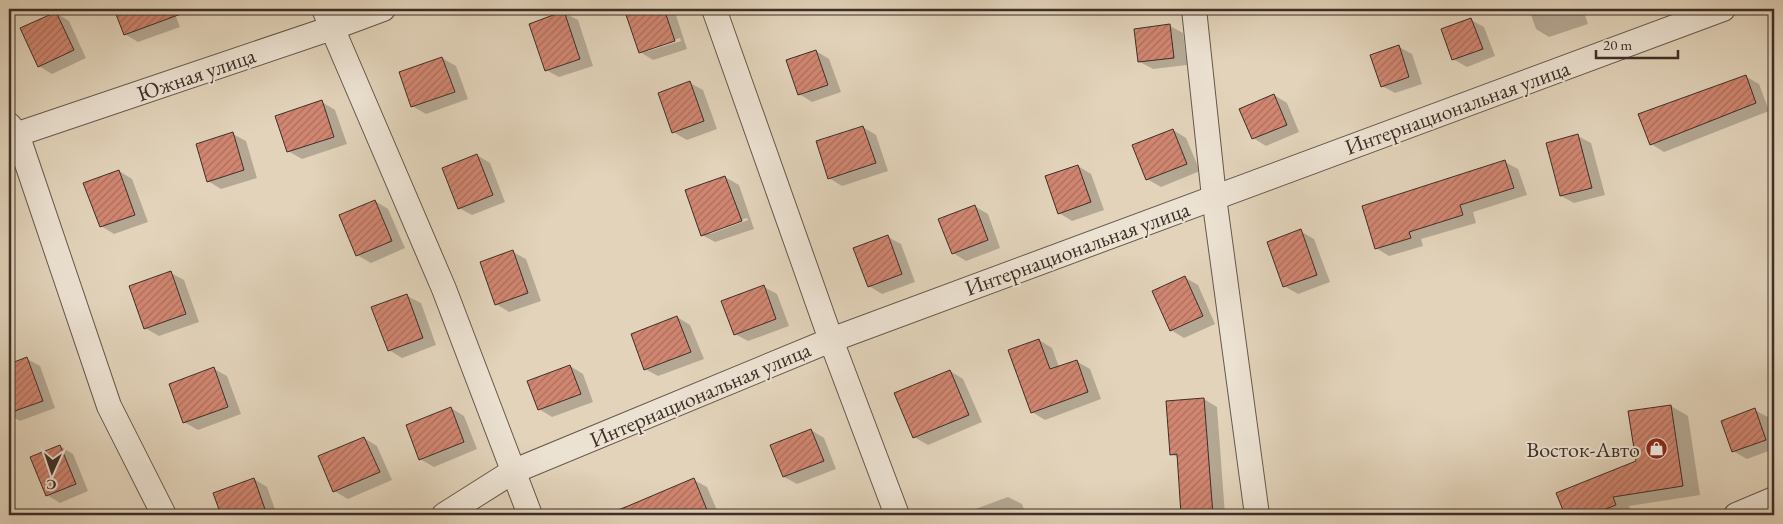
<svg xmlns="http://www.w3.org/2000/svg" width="1783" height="524" font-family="'EB Garamond',serif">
<defs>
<pattern id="building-hatch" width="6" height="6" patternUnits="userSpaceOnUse" patternTransform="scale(1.25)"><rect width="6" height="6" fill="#d18671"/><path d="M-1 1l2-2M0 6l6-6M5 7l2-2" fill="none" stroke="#ab6e5d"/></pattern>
</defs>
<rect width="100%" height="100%" fill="#e2d3ba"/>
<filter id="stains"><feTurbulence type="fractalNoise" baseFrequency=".004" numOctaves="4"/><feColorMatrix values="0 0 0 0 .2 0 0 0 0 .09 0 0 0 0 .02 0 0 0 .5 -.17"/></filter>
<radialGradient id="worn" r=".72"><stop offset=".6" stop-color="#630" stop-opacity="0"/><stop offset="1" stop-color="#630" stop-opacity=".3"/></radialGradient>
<g fill="#0003" fill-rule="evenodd">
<polygon points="115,9 173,9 180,27 138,42 125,34"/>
<path d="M 625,9 L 674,9 L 687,49 L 653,60 L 640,52 ZM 680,38 L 681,41 L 648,51 L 648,49 Z"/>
<polygon points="1529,9 1586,9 1583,10 1588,24 1549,37 1536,29"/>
<polygon points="56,13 69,21 86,58 52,74 39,66"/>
<polygon points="564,13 578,20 593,66 559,77 546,70"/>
<polygon points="1471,20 1484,27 1495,56 1467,67 1453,59"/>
<polygon points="1170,26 1183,33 1187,65 1153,69 1140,62"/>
<polygon points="1399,47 1412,54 1422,84 1395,93 1382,86"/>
<polygon points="816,51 829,59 841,92 812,102 799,94"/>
<polygon points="442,58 456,66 468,99 426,114 412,106 401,72"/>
<polygon points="1745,76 1759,84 1769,111 1664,152 1651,144"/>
<polygon points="690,83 703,90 717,129 687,140 673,132"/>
<polygon points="1274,95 1287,103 1299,132 1266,146 1253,138"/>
<polygon points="322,102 335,110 347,144 302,159 288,151"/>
<polygon points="863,127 876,135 888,171 842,186 829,178"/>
<polygon points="1173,130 1186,138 1200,171 1161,187 1147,179"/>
<polygon points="233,134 246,141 257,178 221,189 208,181"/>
<polygon points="1578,136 1591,143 1605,195 1574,203 1561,196"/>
<polygon points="477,155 490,163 505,202 472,215 459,208"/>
<polygon points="1505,162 1518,169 1527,195 1473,212 1476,223 1421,239 1423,246 1389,256 1376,248"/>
<polygon points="1078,166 1091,174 1104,210 1072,221 1059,213"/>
<polygon points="119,171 132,179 148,222 114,234 101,226"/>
<path d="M 725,177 L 739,185 L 754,229 L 715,242 L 702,235 ZM 747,218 L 748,220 L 710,234 L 710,231 Z"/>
<polygon points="375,201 388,209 405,248 371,263 357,255"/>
<polygon points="974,206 988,214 1000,248 966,261 953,253"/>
<polygon points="1300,231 1314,239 1330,282 1298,294 1284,286"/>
<polygon points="888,237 901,244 915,282 882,294 869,286"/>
<polygon points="513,252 526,259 541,301 509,312 496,304"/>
<polygon points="171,273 184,280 199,322 159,336 145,328"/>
<polygon points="1184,277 1198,285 1215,324 1184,338 1171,330"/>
<polygon points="764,287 777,294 789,326 748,341 735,334"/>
<polygon points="407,296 421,303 436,345 402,358 389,350"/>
<polygon points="677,317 690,325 704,359 658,376 645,369"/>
<polygon points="1039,340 1052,348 1059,367 1076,361 1090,369 1101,399 1045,420 1032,412"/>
<polygon points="27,359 40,366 55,408 20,421 9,415 9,365"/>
<polygon points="570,366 583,374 593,402 552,417 539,409"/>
<polygon points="214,369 227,376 241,414 198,430 184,422"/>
<polygon points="950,371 963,379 982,422 928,445 914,437"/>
<polygon points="1204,399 1217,407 1225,515 1183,515 1179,458 1171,454"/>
<polygon points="1671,406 1688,416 1700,495 1629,506 1632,515 1566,515 1558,494 1637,462"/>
<polygon points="451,408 464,416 477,449 434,467 420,459"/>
<polygon points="1754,410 1768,417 1774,435 1774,449 1747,459 1733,451"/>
<polygon points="811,430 824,438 836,469 797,484 784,477"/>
<polygon points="364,438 377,446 392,480 348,499 334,491"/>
<polygon points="60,446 73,454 88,491 60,503 47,495"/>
<polygon points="254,479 267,487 277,515 222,515 214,494"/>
<polygon points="694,480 707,487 719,515 602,515 626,506 628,507"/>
<polygon points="1008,497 1022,504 1026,515 959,515"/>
</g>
<g fill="url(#building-hatch)" stroke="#3d2f27">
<polygon points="114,9 188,9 189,11 124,35"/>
<polygon points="624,9 664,9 675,41 639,53"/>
<polygon points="564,11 580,59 545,71 529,24"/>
<polygon points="56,12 74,50 38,67 20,28"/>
<polygon points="1471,18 1483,49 1452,60 1441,29"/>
<polygon points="1170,24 1174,58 1138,62 1134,29"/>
<polygon points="1399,45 1409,77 1381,87 1370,55"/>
<polygon points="816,50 828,85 798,95 786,60"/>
<polygon points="442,57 455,92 411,107 399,72"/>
<polygon points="1746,75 1756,103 1650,145 1638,114"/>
<polygon points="690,81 704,121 672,133 658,93"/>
<polygon points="1274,94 1287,125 1252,139 1239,109"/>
<polygon points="322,100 334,137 287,152 275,116"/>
<polygon points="863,126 876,163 828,179 816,141"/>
<polygon points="1173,129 1187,164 1146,180 1132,145"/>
<polygon points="233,132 244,170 207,182 196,144"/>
<polygon points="1578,134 1592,188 1560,196 1546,143"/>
<polygon points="477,154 493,195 458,209 442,168"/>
<polygon points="1505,160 1514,188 1460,205 1463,215 1409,232 1411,238 1375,249 1362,206"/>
<polygon points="1078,165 1091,202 1058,214 1045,176"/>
<polygon points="119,170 135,215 100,227 83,183"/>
<polygon points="725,176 742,221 701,236 685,190"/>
<polygon points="375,200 392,241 356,256 339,215"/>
<polygon points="975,205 988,240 952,254 938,219"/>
<polygon points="1301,229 1317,275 1283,287 1267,242"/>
<polygon points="888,235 902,274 868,287 853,248"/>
<polygon points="513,250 528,293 495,305 480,262"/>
<polygon points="171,271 186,314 144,329 129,286"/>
<polygon points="1185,276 1203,316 1170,331 1152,291"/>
<polygon points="764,285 776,319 734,335 721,301"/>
<polygon points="407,294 423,338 388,351 371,307"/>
<polygon points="677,316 691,352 644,370 631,334"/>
<polygon points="1039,339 1050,369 1077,360 1088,392 1031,413 1008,350"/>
<polygon points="27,357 43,401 9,413 9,364"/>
<polygon points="570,365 581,394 538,410 527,381"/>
<polygon points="214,367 228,407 183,423 169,384"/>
<polygon points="950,370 969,415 913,438 894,393"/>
<polygon points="1204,398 1213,515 1181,515 1177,454 1170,455 1166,401"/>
<polygon points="1671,405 1683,486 1613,497 1616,505 1591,515 1565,515 1556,493 1636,461 1628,411"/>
<polygon points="451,407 464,442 419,460 406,425"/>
<polygon points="1755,408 1766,440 1732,452 1721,421"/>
<polygon points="811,429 824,461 783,477 770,445"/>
<polygon points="364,437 380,472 333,492 318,456"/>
<polygon points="60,445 76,484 46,496 30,457"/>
<polygon points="254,478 267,515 221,515 213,493"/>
<polygon points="694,478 707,510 694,515 607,515"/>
</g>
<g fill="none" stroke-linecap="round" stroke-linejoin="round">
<defs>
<g id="minor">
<polyline points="324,9 444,289 530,515"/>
<polyline points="714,9 831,340 897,515"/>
<polyline points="1194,9 1214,197 1257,515"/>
<polyline points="9,125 17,134 109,406 164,515"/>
<polyline points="9,137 332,28 383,9"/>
<polyline points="444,515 512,472 831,340 1723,9"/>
<polyline points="1736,515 1774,499"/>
</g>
</defs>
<use href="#minor" stroke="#66584c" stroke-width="26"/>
<use href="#minor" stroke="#ece2d2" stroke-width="24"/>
</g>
<defs>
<symbol id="shop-disc" viewBox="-11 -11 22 22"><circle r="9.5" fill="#8f2418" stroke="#ece2d2"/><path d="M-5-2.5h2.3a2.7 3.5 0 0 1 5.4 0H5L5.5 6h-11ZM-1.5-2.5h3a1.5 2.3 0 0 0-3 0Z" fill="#fff"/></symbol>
</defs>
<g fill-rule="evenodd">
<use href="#shop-disc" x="1644" y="436" width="25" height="25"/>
</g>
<g text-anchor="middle" stroke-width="4" stroke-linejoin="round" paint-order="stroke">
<g font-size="22" fill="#3d2f27" stroke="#ece2d2">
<text transform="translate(196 74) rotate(-19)" y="8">Южная улица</text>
<text transform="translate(1457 107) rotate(-20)" y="8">Интернациональная улица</text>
<text transform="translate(1077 248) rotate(-20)" y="8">Интернациональная улица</text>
<text transform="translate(700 394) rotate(-23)" y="8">Интернациональная улица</text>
</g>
<g font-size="22" fill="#3d2f27" stroke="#ece2d2" text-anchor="end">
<text x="1640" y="457">Восток-Авто</text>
</g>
</g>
<rect width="1783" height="524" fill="none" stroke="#e2d3ba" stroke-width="30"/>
<rect x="10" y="10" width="1763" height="504" fill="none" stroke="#3d2f27" stroke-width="2.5"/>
<rect x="15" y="15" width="1753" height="494" fill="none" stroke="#3d2f27"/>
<g transform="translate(52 472) rotate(183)" stroke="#ece2d2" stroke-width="4" paint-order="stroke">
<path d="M0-4L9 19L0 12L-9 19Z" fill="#3d2f27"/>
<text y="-8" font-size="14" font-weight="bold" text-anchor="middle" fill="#3d2f27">С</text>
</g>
<path d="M1596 50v8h82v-8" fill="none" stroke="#3d2f27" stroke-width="2.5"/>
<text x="1603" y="50" font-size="15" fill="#3d2f27" stroke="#ece2d2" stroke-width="4" paint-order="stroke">20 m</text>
<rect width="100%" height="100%" filter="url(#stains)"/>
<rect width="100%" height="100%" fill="url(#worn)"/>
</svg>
